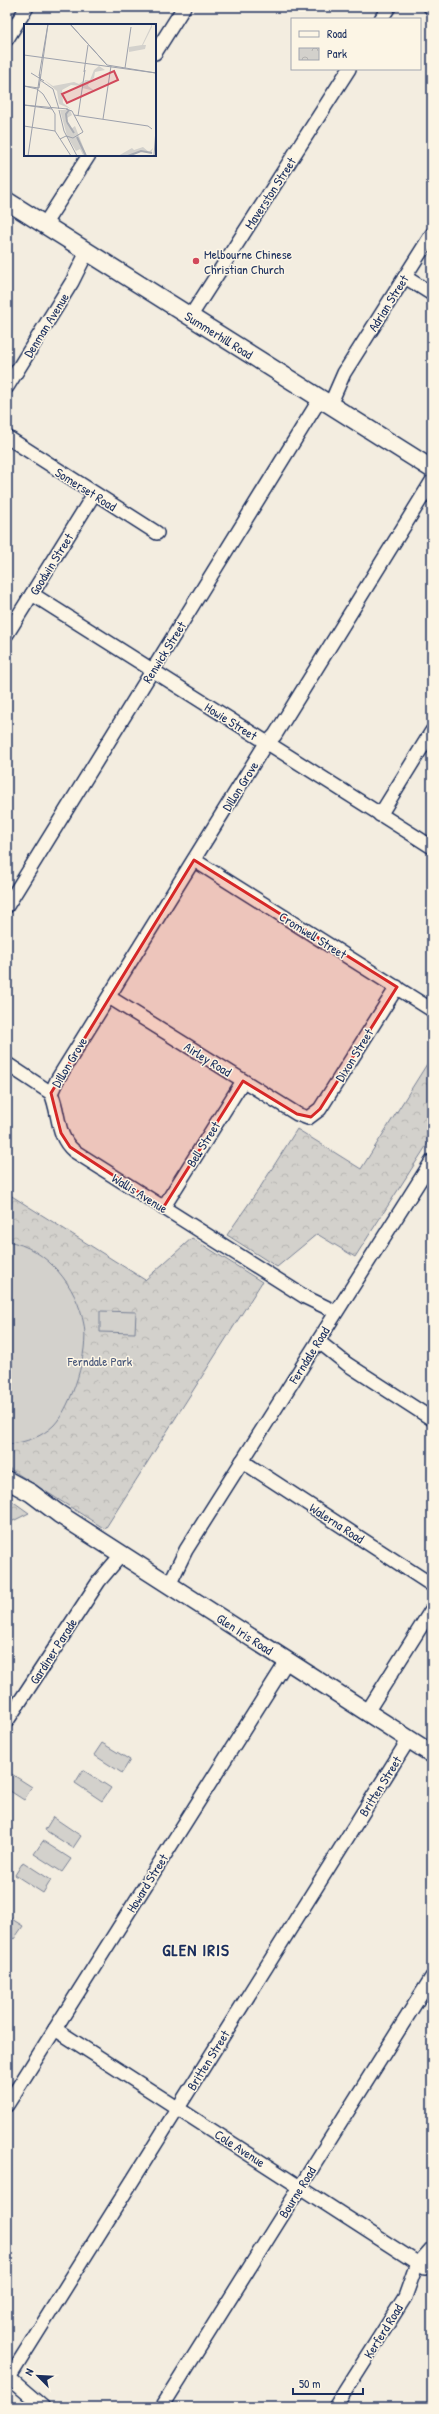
<svg xmlns="http://www.w3.org/2000/svg" width="439" height="2414" font-family="'Patrick Hand',sans-serif">
<defs>
<pattern id="park-crowns" width="20" height="18" patternUnits="userSpaceOnUse"><rect width="20" height="18" fill="#d3d1cc"/><path d="M2 6a3 3 0 1 1 6 0M12 15a3 3 0 1 1 6 0" fill="none" stroke="#b5b4b2"/></pattern>
</defs>
<rect width="100%" height="100%" fill="#f3ede0"/>
<filter id="ink" filterUnits="userSpaceOnUse"><feTurbulence type="fractalNoise" baseFrequency=".025" numOctaves="2"/><feDisplacementMap in="SourceGraphic" scale="8" xChannelSelector="R" yChannelSelector="G"/><feConvolveMatrix kernelMatrix="1 2 1 2 8 2 1 2 1" color-interpolation-filters="sRGB"/></filter>
<g filter="url(#ink)">
<g fill="url(#park-crowns)" stroke="#778095">
<polygon points="432,1056 432,1137 355,1257 317,1234 277,1267 227,1235 261,1186 297,1129 361,1169"/>
<polygon points="7,1193 145,1280 192,1238 262,1282 105,1529 7,1467"/>
<polygon points="8,1498 29,1513 7,1524 7,1499"/>
</g>
<g fill="#d3d1cc" stroke="#778095">
<path d="M 7,1241 C 47,1248 77,1286 84,1325 C 89,1351 72,1406 54,1425 C 42,1437 26,1442 10,1444 L 7,1443 Z"/>
<polygon points="100,1311 136,1312 135,1333 100,1332"/>
<polygon points="102,1743 130,1760 122,1773 94,1755"/>
<polygon points="83,1770 111,1788 102,1801 75,1783"/>
<polygon points="7,1771 32,1787 24,1800 7,1789"/>
<polygon points="53,1817 81,1836 73,1848 45,1830"/>
<polygon points="43,1841 71,1859 62,1872 34,1854"/>
<polygon points="23,1862 51,1880 43,1893 15,1875"/>
<polygon points="7,1916 23,1926 14,1939 7,1934"/>
</g>
<g fill="none" stroke-linecap="round" stroke-linejoin="round">
<defs>
<g id="minor">
<polyline points="430,7 432,8"/>
<polyline points="381,19 389,7"/>
<polyline points="7,39 27,7"/>
<polyline points="155,53 184,7"/>
<polyline points="44,225 89,155"/>
<polyline points="405,277 432,294"/>
<polyline points="190,317 349,69"/>
<polyline points="7,387 72,282 87,252"/>
<polyline points="330,405 344,373 432,234"/>
<polyline points="7,437 157,533"/>
<polyline points="32,594 432,847"/>
<polyline points="7,634 94,494"/>
<polyline points="380,815 432,731"/>
<polyline points="194,860 432,1010"/>
<polyline points="7,906 320,399"/>
<polyline points="109,997 297,1114 308,1118 320,1109 397,987"/>
<path d="M 7,1064 L 51,1093 C 60,1114 56,1136 74,1151 L 305,1297 L 336,1312"/>
<polyline points="51,1093 57,1080 263,748 275,735 432,481"/>
<polyline points="163,1208 243,1081"/>
<polyline points="318,1341 347,1364 432,1419"/>
<polyline points="242,1461 432,1585"/>
<polyline points="169,1585 186,1550 432,1161"/>
<polyline points="367,1712 432,1609"/>
<polyline points="7,1721 99,1581 122,1554"/>
<polyline points="55,2029 425,2268"/>
<polyline points="7,2105 287,1661"/>
<polyline points="7,2376 43,2407"/>
<polyline points="7,2381 409,1739"/>
<polyline points="162,2407 432,1977"/>
<polyline points="335,2407 405,2297 416,2266 432,2248"/>
</g>
<g id="major">
<polyline points="7,201 432,469"/>
<polyline points="7,1480 31,1493 59,1514 432,1754"/>
</g>
</defs>
<use href="#minor" stroke="#1b2f5e" stroke-width="16"/>
<use href="#major" stroke="#1b2f5e" stroke-width="20"/>
<use href="#minor" stroke="#fcf5e5" stroke-width="13"/>
<use href="#major" stroke="#fcf5e5" stroke-width="17"/>
</g>
</g>
<path fill="#d62828" fill-opacity="0.2" stroke="#d62828" stroke-width="3" stroke-linejoin="round" d="M 194,860 L 397,987 L 320,1109 L 311,1117 L 297,1114 L 243,1081 L 163,1208 L 70,1147 L 61,1133 L 51,1093 Z"/>
<circle fill="#d1495b" stroke="#fcf5e5" stroke-width="1.5" cx="196" cy="261" r="4"/>
<g text-anchor="middle" stroke-width="3" stroke-linejoin="round" paint-order="stroke">
<g font-size="13" fill="#1b2f5e" stroke="#fcf5e5">
<text transform="translate(270 193) rotate(-57)" y="5">Maverston Street</text>
<text transform="translate(388 303) rotate(-58)" y="5">Adrian Street</text>
<text transform="translate(46 325) rotate(-58)" y="5">Denman Avenue</text>
<text transform="translate(219 335) rotate(32)" y="5">Summerhill Road</text>
<text transform="translate(86 489) rotate(32)" y="5">Somerset Road</text>
<text transform="translate(51 564) rotate(-58)" y="5">Goodwin Street</text>
<text transform="translate(164 652) rotate(-58)" y="5">Renwick Street</text>
<text transform="translate(231 721) rotate(32)" y="5">Howie Street</text>
<text transform="translate(240 786) rotate(-58)" y="5">Dillon Grove</text>
<text transform="translate(313 935) rotate(32)" y="5">Cromwell Street</text>
<text transform="translate(354 1055) rotate(-58)" y="5">Dixon Street</text>
<text transform="translate(208 1059) rotate(32)" y="5">Airley Road</text>
<text transform="translate(69 1062) rotate(-59)" y="5">Dillon Grove</text>
<text transform="translate(203 1144) rotate(-58)" y="5">Bell Street</text>
<text transform="translate(140 1193) rotate(32)" y="5">Wallis Avenue</text>
<text transform="translate(309 1355) rotate(-58)" y="5">Ferndale Road</text>
<text transform="translate(337 1523) rotate(33)" y="5">Walerna Road</text>
<text transform="translate(245 1634) rotate(33)" y="5">Glen Iris Road</text>
<text transform="translate(53 1651) rotate(-57)" y="5">Gardiner Parade</text>
<text transform="translate(380 1786) rotate(-58)" y="5">Britten Street</text>
<text transform="translate(147 1883) rotate(-58)" y="5">Howard Street</text>
<text transform="translate(208 2060) rotate(-58)" y="5">Britten Street</text>
<text transform="translate(240 2148) rotate(33)" y="5">Cole Avenue</text>
<text transform="translate(297 2192) rotate(-58)" y="5">Bourne Road</text>
<text transform="translate(383 2331) rotate(-58)" y="5">Kerferd Road</text>
</g>
<g font-size="13" fill="#1b2f5e" stroke="#fcf5e5" text-anchor="start">
<text x="204" y="259">Melbourne Chinese<tspan x="204" dy="15">Christian Church</tspan></text>
</g>
<g font-size="13" fill="#49587a" stroke="#fcf5e5">
<text x="100" y="1366">Ferndale Park</text>
</g>
<g font-size="17" font-weight="bold" letter-spacing="1" fill="#1b2f5e" stroke="#fcf5e5">
<text x="196" y="1956">GLEN IRIS</text>
</g>
</g>
<g transform="translate(24 24)">
<rect width="132" height="132" fill="#f3ede0"/>
<path d="M 128,0 L 128,3 L 119,21 L 122,21 L 121,25 L 105,28 L 105,23 L 118,21 ZM 75,42 L 81,46 L 71,48 L 70,54 L 65,58 L 64,62 L 71,67 L 58,64 L 61,56 L 66,56 L 70,46 ZM 20,56 L 29,62 L 50,58 L 55,60 L 59,57 L 58,62 L 47,61 L 38,66 L 39,79 L 47,85 L 35,80 L 33,67 ZM 36,86 L 46,86 L 48,91 L 43,94 L 43,99 L 47,105 L 51,102 L 62,130 L 59,131 L 56,125 L 52,127 L 43,112 ZM 119,123 L 125,128 L 129,124 L 127,129 L 117,127 L 103,132 L 94,132 L 108,124 L 110,126 Z" fill="#d3d1cc"/>
<path fill="none" stroke="#a9acb3" stroke-width="2" d="M 43,98 L 50,109M 43,98 L 42,90 L 45,86M 53,113 L 62,132M 104,132 L 117,127 L 128,129"/>
<path fill="none" stroke="#9da1ac" stroke-width="1" d="M 46,0 L 83,41M 46,0 L 83,41 L 132,49M 0,31 L 132,49M 101,44 L 107,3M 60,48 L 64,21M 7,49 L 20,57M 15,52 L 24,0M 16,56 L 29,65 L 35,85M 0,62 L 13,65 L 19,70 L 31,90 L 31,107 L 47,132M 0,62 L 15,64 L 24,0M 0,81 L 44,85M 0,81 L 28,85M 42,85 L 48,87 L 59,108M 35,86 L 40,107 L 53,132M 50,91 L 124,102 L 128,105M 54,92 L 61,46M 79,95 L 87,42M 0,102 L 31,107M 36,115 L 42,112 L 49,114 L 59,108M 4,132 L 16,50M 130,132 L 132,105"/>
<path fill="#d1495b" fill-opacity="0.15" stroke="#d1495b" stroke-width="2" d="M 90,47 L 94,56 L 43,79 L 38,70 Z"/>
<rect width="132" height="132" fill="none" stroke="#1b2f5e" stroke-width="2"/>
</g>
<rect width="439" height="2414" fill="none" stroke="#fcf5e5" stroke-width="24"/>
<rect x="12" y="12" width="415" height="2390" fill="none" stroke="#1b2f5e" stroke-width="1.5" filter="url(#ink)"/>
<rect x="291" y="18" width="130" height="52" fill="#fcf5e5" stroke="#a2a6af"/>
<rect x="299" y="31" width="20" height="6" fill="#fcf5e5" stroke="#a2a6af"/>
<text x="327" y="38" font-size="12" fill="#1b2f5e">Road</text>
<rect x="299" y="48" width="20" height="12" fill="url(#park-crowns)" stroke="#a2a6af"/>
<text x="327" y="58" font-size="12" fill="#1b2f5e">Park</text>
<g transform="translate(38 2376) rotate(294)" stroke="#fcf5e5" stroke-width="3" paint-order="stroke">
<path d="M0-3L7 15L0 10L-7 15Z" fill="#1b2f5e"/>
<text y="-6" font-size="11" font-weight="bold" text-anchor="middle" fill="#1b2f5e">N</text>
</g>
<path d="M293 2388v6h70v-6" fill="none" stroke="#1b2f5e" stroke-width="2"/>
<text x="299" y="2388" font-size="12" fill="#1b2f5e" stroke="#fcf5e5" stroke-width="3" paint-order="stroke">50 m</text>
</svg>
